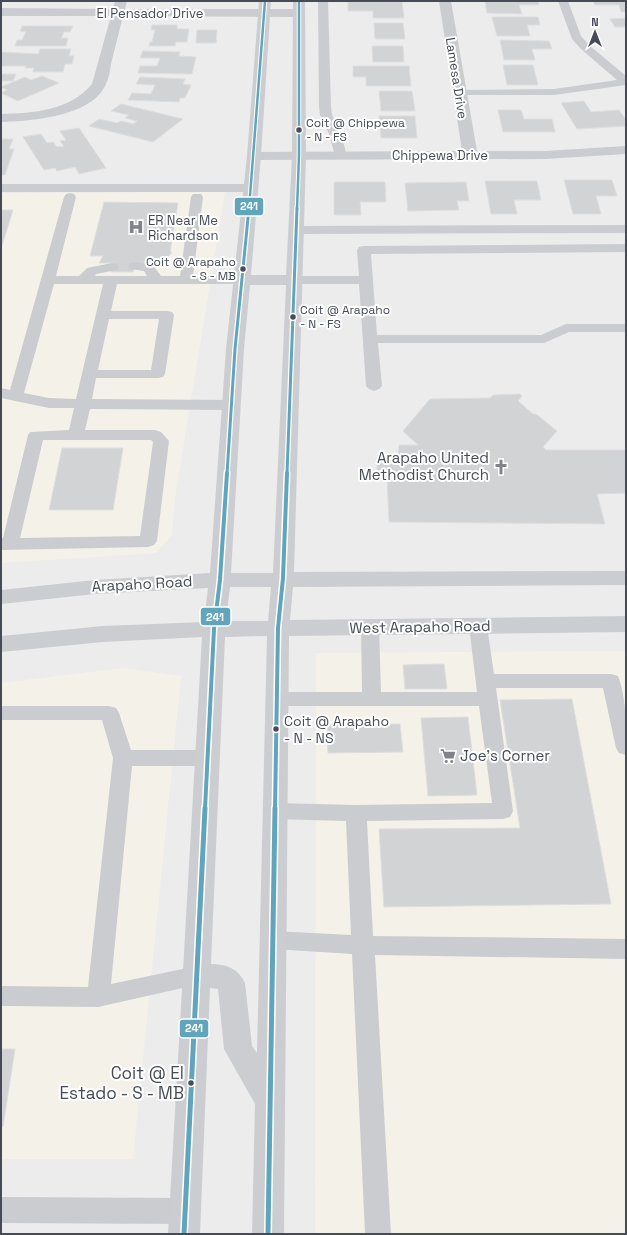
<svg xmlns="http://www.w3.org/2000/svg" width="627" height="1235" font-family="'Space Grotesk',sans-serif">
<rect width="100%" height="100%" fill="#edecec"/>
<g fill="#f4f2e8">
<polygon points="225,192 175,497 172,535 156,553 1,563 1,193"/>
<polygon points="626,651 626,1234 315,1234 316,653"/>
<polygon points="123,668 181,676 133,1159 1,1159 1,683"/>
</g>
<g fill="#d2d3d5" stroke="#dededf">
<polygon points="485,1 538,1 539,5 519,5 522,14 487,13"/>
<polygon points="593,1 626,1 626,12 621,12 619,5 595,5"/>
<polygon points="348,2 402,2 404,18 373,18 373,11 348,11"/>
<polygon points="492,17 538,17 540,25 527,25 530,36 497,36"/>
<polygon points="626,18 626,27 615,27 610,19"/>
<polygon points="374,23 403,23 405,39 375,39"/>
<polygon points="152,25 177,25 177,29 189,29 187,42 176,42 175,46 149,46 150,42 152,42 155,30 151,30"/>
<polygon points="22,26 73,26 70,32 64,32 61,38 68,38 66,46 15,46 17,40 22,40 26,32 20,31"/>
<polygon points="197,30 217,30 216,43 196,43"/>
<polygon points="500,40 549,41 552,49 532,49 535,60 504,60"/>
<polygon points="372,46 403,46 404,62 373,62"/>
<polygon points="40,49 71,49 69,56 74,56 72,64 65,64 63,72 33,72 34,68 25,68 26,66 1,66 1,52 38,54"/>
<polygon points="143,51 180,52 179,56 196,57 192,74 138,73 140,66 157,66 160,58 140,58"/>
<polygon points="503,65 533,65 538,85 507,85"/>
<polygon points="353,66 409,66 411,86 366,86 366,77 353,77"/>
<polygon points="1,74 16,74 13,81 1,81"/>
<polygon points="42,76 59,83 18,101 1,93 7,90 1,87 25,77 31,80"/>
<polygon points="140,77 185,79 183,84 191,85 185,98 180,98 179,102 128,100 132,93 151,94 155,85 136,84"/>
<polygon points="379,91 412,91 415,111 381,111"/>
<polygon points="584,101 591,112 619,110 626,120 626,126 577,129 561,103"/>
<polygon points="121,104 183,119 153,142 89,126 99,119 117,123 121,121 133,124 137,121 125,118 129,115 111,111"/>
<polygon points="498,110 521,110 524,119 552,119 555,132 503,132"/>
<polygon points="379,116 415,116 417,138 381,138"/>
<polygon points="79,128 106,168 79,174 75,167 57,171 55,168 44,170 23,137 41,134 47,143 53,142 57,147 64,146 60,141 66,140 60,131"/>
<polygon points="1,139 13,139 9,149 14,149 5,175 1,175"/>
<polygon points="564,180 612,180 617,196 596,196 601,214 573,214"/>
<polygon points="485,181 537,181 541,200 514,200 517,214 491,214"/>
<polygon points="334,182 385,182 386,202 360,202 361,215 334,215"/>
<polygon points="466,182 469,201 457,201 459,210 408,211 405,183"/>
<polygon points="104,202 178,203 170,252 172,252 162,265 156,263 156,265 135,265 133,272 111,272 113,263 99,263 103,256 90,256"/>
<polygon points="1,210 13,210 1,249"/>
<polygon points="520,394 522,396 518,401 533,414 536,414 557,431 543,447 546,450 626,450 626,493 597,494 605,524 389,522 387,478 377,477 377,457 398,456 399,445 418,445 403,431 430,399 490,398 493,395"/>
<polygon points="62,448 123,448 113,510 49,510"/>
<polygon points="444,664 447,689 405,689 403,665"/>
<polygon points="572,699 611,904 384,907 379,829 520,828 500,700"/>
<polygon points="468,717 477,795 428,796 421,718"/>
<polygon points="400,724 403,752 328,753 327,725"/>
<polygon points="1,1049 15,1049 3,1127 1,1127"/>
</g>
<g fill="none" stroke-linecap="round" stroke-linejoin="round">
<g fill="#cbcccf" fill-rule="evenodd">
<polygon points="318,1 328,1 331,107 332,115 341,134 347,156 345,159 337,159 335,156 329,134 320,115 319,107"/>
<polygon points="558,1 568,1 581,36 589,45 626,76 626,85 554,95 456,95 454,93 456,91 460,90 554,89 617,80 581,49 572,39"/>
<polygon points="1,184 250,184 254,185 256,188 254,191 250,192 1,192"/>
<path d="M 70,193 L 74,194 L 76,197 L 56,276 L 79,276 L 87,268 L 112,263 L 117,264 L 119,267 L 117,270 L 96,274 L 95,276 L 147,276 L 144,271 L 130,269 L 128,266 L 130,263 L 135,262 L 153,265 L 161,276 L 180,276 L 191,197 L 193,194 L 201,194 L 203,197 L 193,276 L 241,276 L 246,277 L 248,280 L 246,283 L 241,284 L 117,284 L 111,311 L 167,311 L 172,312 L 174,315 L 165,374 L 163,377 L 158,378 L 96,378 L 92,399 L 232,400 L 237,402 L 240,405 L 237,408 L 232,410 L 90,409 L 85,430 L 155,430 L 161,432 L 169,441 L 157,541 L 154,545 L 148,547 L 1,550 L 1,538 L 3,538 L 28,435 L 30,432 L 69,430 L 74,408 L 49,408 L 1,398 L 1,388 L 10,390 L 64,197 L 66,194 ZM 54,284 L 103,284 L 76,399 L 49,398 L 24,393 ZM 109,319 L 159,319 L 151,370 L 98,370 ZM 43,440 L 151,440 L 153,442 L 140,536 L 20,538 Z"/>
<polygon points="626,225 626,233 296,234 291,233 290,230 291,227 296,226"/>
<polygon points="626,244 626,252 371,254 377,335 541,335 566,324 626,324 626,332 569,332 544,343 378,343 382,386 379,389 374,391 369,389 366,386 359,284 294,284 289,283 287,280 289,277 294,276 359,276 357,250 359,247 364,246"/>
<path d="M 478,620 L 484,622 L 487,626 L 494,674 L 611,674 L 618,676 C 627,699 626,730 626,755 L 619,753 L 616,748 L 603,688 L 496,688 L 513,811 L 510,817 L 503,819 L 367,821 L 373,936 L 626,939 L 626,959 L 375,955 L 391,1234 L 365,1234 L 352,954 L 273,949 L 265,947 L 262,940 L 265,933 L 273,931 L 351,935 L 346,821 L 275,819 L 268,817 L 265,811 L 268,805 L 275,803 L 356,805 L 492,803 L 479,706 L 277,706 L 270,704 L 267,699 L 270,694 L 277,692 L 362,692 L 361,628 L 364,624 L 370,622 L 376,624 L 379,628 L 381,692 L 477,692 L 469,626 L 472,622 Z"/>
<polygon points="1,706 109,706 116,708 119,713 131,750 208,750 215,753 218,758 215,763 208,766 132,766 111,984 197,966 205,969 208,976 205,983 98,1007 1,1006 1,986 88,987 113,758 102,720 1,720"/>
<polygon points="1,1197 185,1198 194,1202 198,1211 194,1220 185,1224 1,1223"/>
</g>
<g fill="#cbcccf" fill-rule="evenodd">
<path d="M 115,1 L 127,1 L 125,9 L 299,9 L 303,10 L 305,13 L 303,16 L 299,17 L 123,16 C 119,32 115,48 111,64 C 110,70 109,78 106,84 C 92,117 31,121 1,122 L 1,114 C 34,113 69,111 92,84 L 111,16 L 1,16 L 1,8 L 113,9 Z"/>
<polygon points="439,1 451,1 477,151 545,151 626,146 626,154 545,159 254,160 249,159 247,156 249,153 254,152 462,151"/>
</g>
<path fill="#cccdd0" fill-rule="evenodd" d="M 259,1 L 271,1 L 261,156 L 251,275 L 286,275 L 292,156 L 293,1 L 305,1 L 306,156 L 294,572 L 626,571 L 626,585 L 293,587 L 290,620 L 626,616 L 626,632 L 289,636 L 284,1234 L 252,1234 L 255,1104 L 224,1049 L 218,989 L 210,988 L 200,1234 L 168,1234 L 202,637 L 103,642 L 1,652 L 1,636 L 103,626 L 204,622 L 208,588 L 95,594 L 1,604 L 1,590 L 95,580 L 210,573 L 226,349 L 247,156 ZM 250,285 L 286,285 L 273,573 L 231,573 L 244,349 ZM 230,587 L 271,587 L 268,621 L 226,621 ZM 267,636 L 257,1053 L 252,1046 L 245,983 C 239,969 226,964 211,964 L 225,637 Z"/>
<defs>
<g id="bus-1-far3">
<polyline points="249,209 265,1"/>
<polyline points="297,209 299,156 299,1"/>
</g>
<g id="bus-1-far2">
<polyline points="227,474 235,349 249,208"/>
<polyline points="287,474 297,208"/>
</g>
<g id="bus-1-far1">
<polyline points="205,809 214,629 220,580 227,473"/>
<polyline points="275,809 278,628 283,578 287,473"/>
</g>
<g id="bus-1">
<polyline points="184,1234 205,808"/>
<polyline points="268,1234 275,808"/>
</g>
</defs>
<use href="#bus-1-far3" stroke="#fff" stroke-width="4.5"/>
<use href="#bus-1-far2" stroke="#fff" stroke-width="5.5"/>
<use href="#bus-1-far1" stroke="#fff" stroke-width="7"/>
<use href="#bus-1" stroke="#fff" stroke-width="8"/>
<use href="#bus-1-far3" stroke="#60a5bc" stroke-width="2.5"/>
<use href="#bus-1-far2" stroke="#60a5bc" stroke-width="3"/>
<use href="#bus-1-far1" stroke="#60a5bc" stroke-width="4"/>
<use href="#bus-1" stroke="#60a5bc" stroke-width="5"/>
</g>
<defs>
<symbol id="hospital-bare" viewBox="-9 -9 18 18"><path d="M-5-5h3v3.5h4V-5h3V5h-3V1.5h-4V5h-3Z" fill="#80838a" stroke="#fff" stroke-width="2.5" paint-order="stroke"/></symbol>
<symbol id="church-bare" viewBox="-9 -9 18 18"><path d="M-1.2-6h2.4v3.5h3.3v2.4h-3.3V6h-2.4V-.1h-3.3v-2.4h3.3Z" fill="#80838a" stroke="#fff" stroke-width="2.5" paint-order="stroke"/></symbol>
<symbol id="supermarket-bare" viewBox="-9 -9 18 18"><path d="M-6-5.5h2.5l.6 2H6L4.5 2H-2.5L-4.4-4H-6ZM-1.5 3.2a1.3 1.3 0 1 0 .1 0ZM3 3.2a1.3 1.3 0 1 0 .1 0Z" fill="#80838a" stroke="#fff" stroke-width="2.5" paint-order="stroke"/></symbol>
</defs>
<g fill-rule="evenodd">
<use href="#hospital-bare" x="125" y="216" width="22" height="22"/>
<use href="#church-bare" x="490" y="456" width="22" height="22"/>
<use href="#supermarket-bare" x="437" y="745" width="22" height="22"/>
</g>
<g fill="#464b56" stroke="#fff" stroke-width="1.5">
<circle cx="299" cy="130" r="3.5"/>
<circle cx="243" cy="269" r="3.5"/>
<circle cx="293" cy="317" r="3.5"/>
<circle cx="276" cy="729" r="3.5"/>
<circle cx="191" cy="1083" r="3.5"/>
</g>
<g text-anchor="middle" stroke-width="4" stroke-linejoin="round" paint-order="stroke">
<g font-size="12" fill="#464b56" stroke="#fff" text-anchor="start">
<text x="306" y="127">Coit @ Chippewa<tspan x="306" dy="14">- N - FS</tspan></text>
<text x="236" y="266" text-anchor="end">Coit @ Arapaho<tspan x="236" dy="14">- S - MB</tspan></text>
<text x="300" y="314">Coit @ Arapaho<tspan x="300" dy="14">- N - FS</tspan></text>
</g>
<g font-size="13" fill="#464b56" stroke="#fff">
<text x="150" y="18">El Pensador Drive</text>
<text transform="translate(457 78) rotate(81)" y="5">Lamesa Drive</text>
<text x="440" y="160">Chippewa Drive</text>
</g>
<g font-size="13" fill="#464b56" stroke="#fff" text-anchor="start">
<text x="148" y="225">ER Near Me<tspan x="148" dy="15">Richardson</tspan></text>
</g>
<g font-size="14" fill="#464b56" stroke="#fff" text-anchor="start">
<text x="284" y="726">Coit @ Arapaho<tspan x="284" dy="17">- N - NS</tspan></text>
</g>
<g font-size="15" fill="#464b56" stroke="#fff" text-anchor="end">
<text x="489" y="463">Arapaho United<tspan x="489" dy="17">Methodist Church</tspan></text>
<text x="460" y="761" text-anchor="start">Joe's Corner</text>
</g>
<g font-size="15" fill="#464b56" stroke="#fff">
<text transform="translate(142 584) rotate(-3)" y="5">Arapaho Road</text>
<text transform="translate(420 627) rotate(-1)" y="5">West Arapaho Road</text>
</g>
<g font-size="17" fill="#464b56" stroke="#fff" text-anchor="end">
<text x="184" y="1079">Coit @ El<tspan x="184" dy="20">Estado - S - MB</tspan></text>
</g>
</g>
<g stroke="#fff" stroke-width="1.5">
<rect x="234" y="197" width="30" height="19" rx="4" fill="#60a5bc"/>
<rect x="200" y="607" width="31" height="19" rx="4" fill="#60a5bc"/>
<rect x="179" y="1019" width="30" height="19" rx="4" fill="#60a5bc"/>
</g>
<g font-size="11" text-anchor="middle" font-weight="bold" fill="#fff">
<text x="249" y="210">241</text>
<text x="215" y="621">241</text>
<text x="194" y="1032">241</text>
</g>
<rect width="627" height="1235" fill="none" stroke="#464b56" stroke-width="4"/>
<g transform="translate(595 32)" stroke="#ffffff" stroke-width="3" paint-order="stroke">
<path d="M0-3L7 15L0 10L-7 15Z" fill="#464b56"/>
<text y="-6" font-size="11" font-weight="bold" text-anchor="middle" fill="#464b56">N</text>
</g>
</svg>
